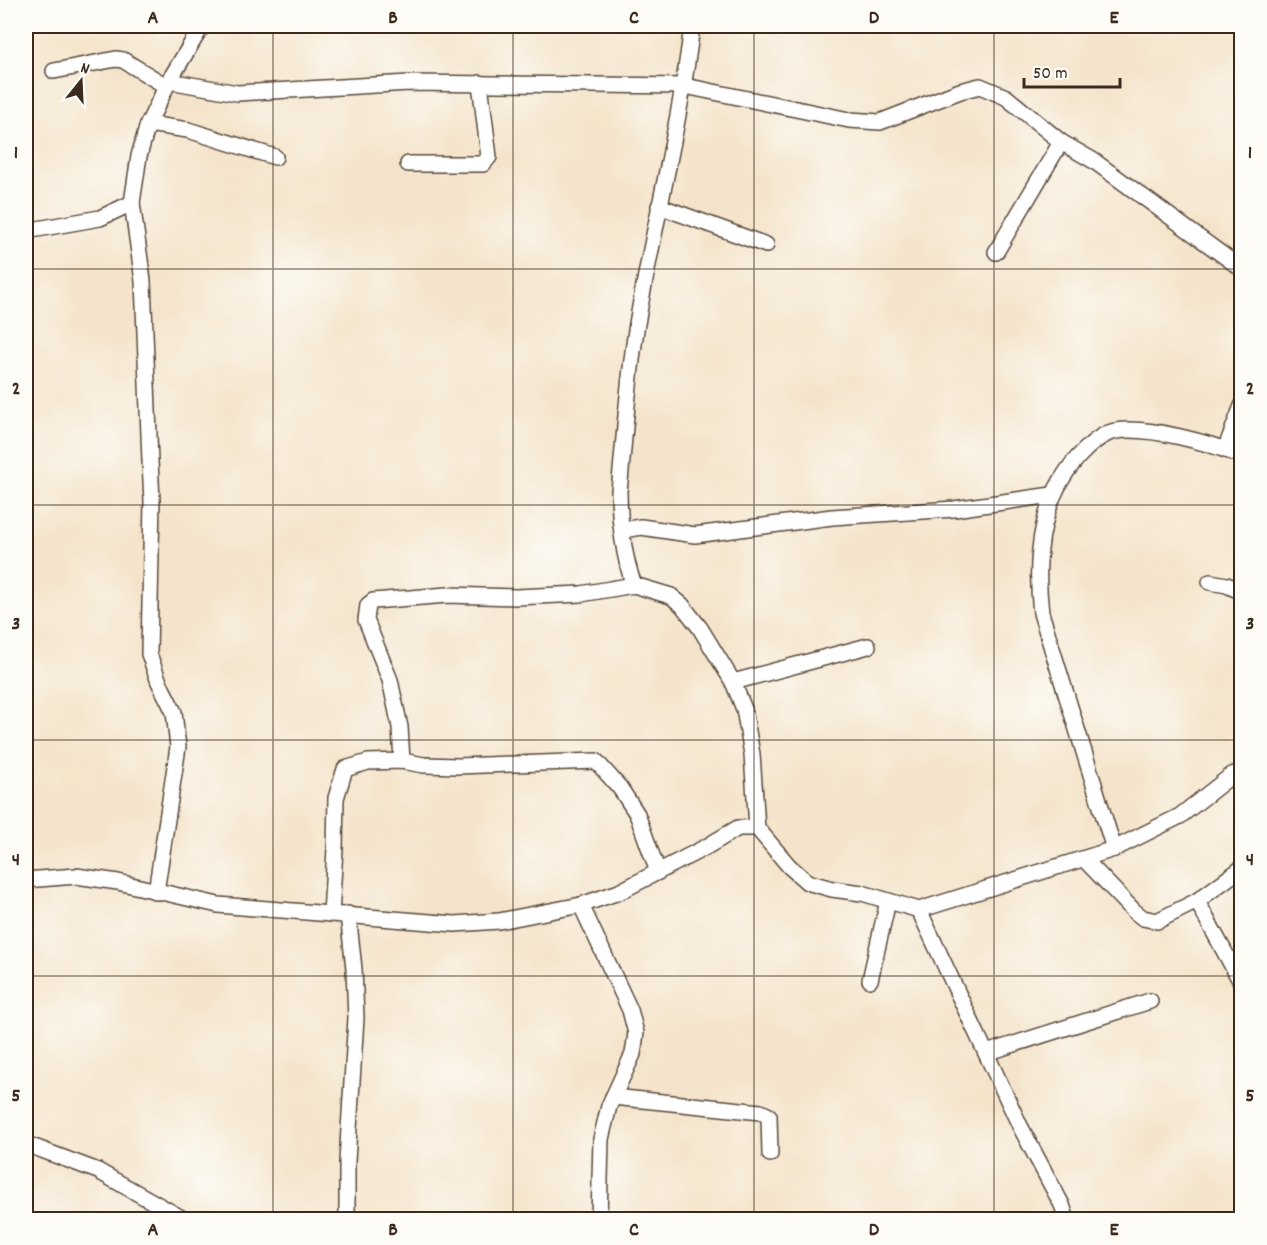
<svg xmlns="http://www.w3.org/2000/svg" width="1267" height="1245" font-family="Dekko,sans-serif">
<rect width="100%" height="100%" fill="#fdfcf7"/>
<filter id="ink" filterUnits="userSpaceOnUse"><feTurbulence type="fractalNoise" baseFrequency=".0167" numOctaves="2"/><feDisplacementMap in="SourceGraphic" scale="12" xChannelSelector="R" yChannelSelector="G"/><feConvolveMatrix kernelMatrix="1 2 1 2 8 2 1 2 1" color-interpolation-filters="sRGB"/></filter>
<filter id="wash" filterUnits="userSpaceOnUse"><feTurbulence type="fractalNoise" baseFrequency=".008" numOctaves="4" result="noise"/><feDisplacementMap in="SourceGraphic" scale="24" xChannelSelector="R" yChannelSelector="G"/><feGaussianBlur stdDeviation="1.35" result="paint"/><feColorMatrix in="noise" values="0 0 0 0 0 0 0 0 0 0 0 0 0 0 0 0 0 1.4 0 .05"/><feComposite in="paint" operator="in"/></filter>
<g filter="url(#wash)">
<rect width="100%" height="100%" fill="#f4e4cb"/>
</g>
<g filter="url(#ink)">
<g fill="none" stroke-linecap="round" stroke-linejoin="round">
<defs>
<g id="street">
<polyline points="54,71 116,59 123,60 166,86"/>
<polyline points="169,81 237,93 409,83 685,86 849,120 880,122 960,91 980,86 1006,97 1061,142 1094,161 1242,269"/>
<polyline points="148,124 188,130 275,157"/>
<polyline points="408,164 483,164 489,157 480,83"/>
<polyline points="132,203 143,281 150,461 152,501 149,654 159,682 174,712 178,747 156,892"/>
<polyline points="659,206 766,245"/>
<polyline points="26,231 100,218 132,203 139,156 148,124 169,81 202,26"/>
<polyline points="996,252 1061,142"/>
<polyline points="1225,450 1242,406"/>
<polyline points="623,530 641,527 695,535 832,517 954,509 1052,495"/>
<polyline points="1210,582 1227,585 1242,592"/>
<path d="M 634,585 C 624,559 619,520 619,491 C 625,434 628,375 638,318 C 655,220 680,124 692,26"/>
<polyline points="733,682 868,646"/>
<polyline points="402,761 400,727 390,680 366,620 368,605 373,601 447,595 516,597 581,594 634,585 671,596 682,605 700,628 733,682 744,709 752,754 757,828"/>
<path d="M 1114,849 L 1041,613 C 1034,555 1041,492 1085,450 C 1093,442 1104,433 1116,431 C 1149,426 1210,443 1242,456"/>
<polyline points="1085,860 1134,911 1143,918 1157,921 1197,901 1242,868"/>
<polyline points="26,880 76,876 118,882 218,905 455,924 499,921 581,905 619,892 706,847 738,828 757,828 789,866 807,882 832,889 862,893 919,910 1114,849 1180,816 1232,775 1242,771"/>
<polyline points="1197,901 1242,984"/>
<polyline points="581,905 630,1010 636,1033 633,1054 609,1106 601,1139 599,1220"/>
<polyline points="919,910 1020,1126 1062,1205 1067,1220"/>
<polyline points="331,914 335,849 336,798 345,769 368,762 402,761 424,765 458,766 596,761 620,788 637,814 658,872"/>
<polyline points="870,980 888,901"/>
<polyline points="986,1053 1150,1001"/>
<polyline points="613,1097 761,1112 769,1116 770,1154"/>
<polyline points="26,1144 98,1171 185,1220"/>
<polyline points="347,1220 347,1161 356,1018 354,969 348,914"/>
</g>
</defs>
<use href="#street" stroke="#574638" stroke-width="18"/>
<use href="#street" stroke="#fff" stroke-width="15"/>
</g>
</g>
<path fill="none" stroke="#3b2a1e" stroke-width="1.5" stroke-opacity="0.55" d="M 273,26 L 273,1220M 513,26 L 513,1220M 754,26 L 754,1220M 994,26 L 994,1220M 26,269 L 1242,269M 26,505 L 1242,505M 26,740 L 1242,740M 26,976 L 1242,976"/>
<rect width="1267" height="1245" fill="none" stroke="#fdfcf7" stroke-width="66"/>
<g transform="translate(81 81) rotate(18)" stroke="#fdfcf7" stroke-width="4.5" paint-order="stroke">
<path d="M0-4.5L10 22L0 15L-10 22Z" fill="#3b2a1e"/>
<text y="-9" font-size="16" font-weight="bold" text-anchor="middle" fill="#3b2a1e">N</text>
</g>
<path d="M1024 78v9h96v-9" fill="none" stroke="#3b2a1e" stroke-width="3"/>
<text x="1033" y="78" font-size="18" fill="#3b2a1e" stroke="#fdfcf7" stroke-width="4.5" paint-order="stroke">50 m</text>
<rect x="33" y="33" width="1201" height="1179" fill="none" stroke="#3b2a1e" stroke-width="2"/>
<g font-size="20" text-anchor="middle" font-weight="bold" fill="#3b2a1e">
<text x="153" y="23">A</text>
<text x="393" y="23">B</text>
<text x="634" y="23">C</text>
<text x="874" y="23">D</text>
<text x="1114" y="23">E</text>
<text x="16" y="158">1</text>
<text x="1250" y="158">1</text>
<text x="16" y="394">2</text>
<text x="1250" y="394">2</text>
<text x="16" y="629">3</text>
<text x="1250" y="629">3</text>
<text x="16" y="865">4</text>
<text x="1250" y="865">4</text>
<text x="16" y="1101">5</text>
<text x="1250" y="1101">5</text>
<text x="153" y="1235">A</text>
<text x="393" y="1235">B</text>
<text x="634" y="1235">C</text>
<text x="874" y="1235">D</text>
<text x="1114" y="1235">E</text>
</g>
</svg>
